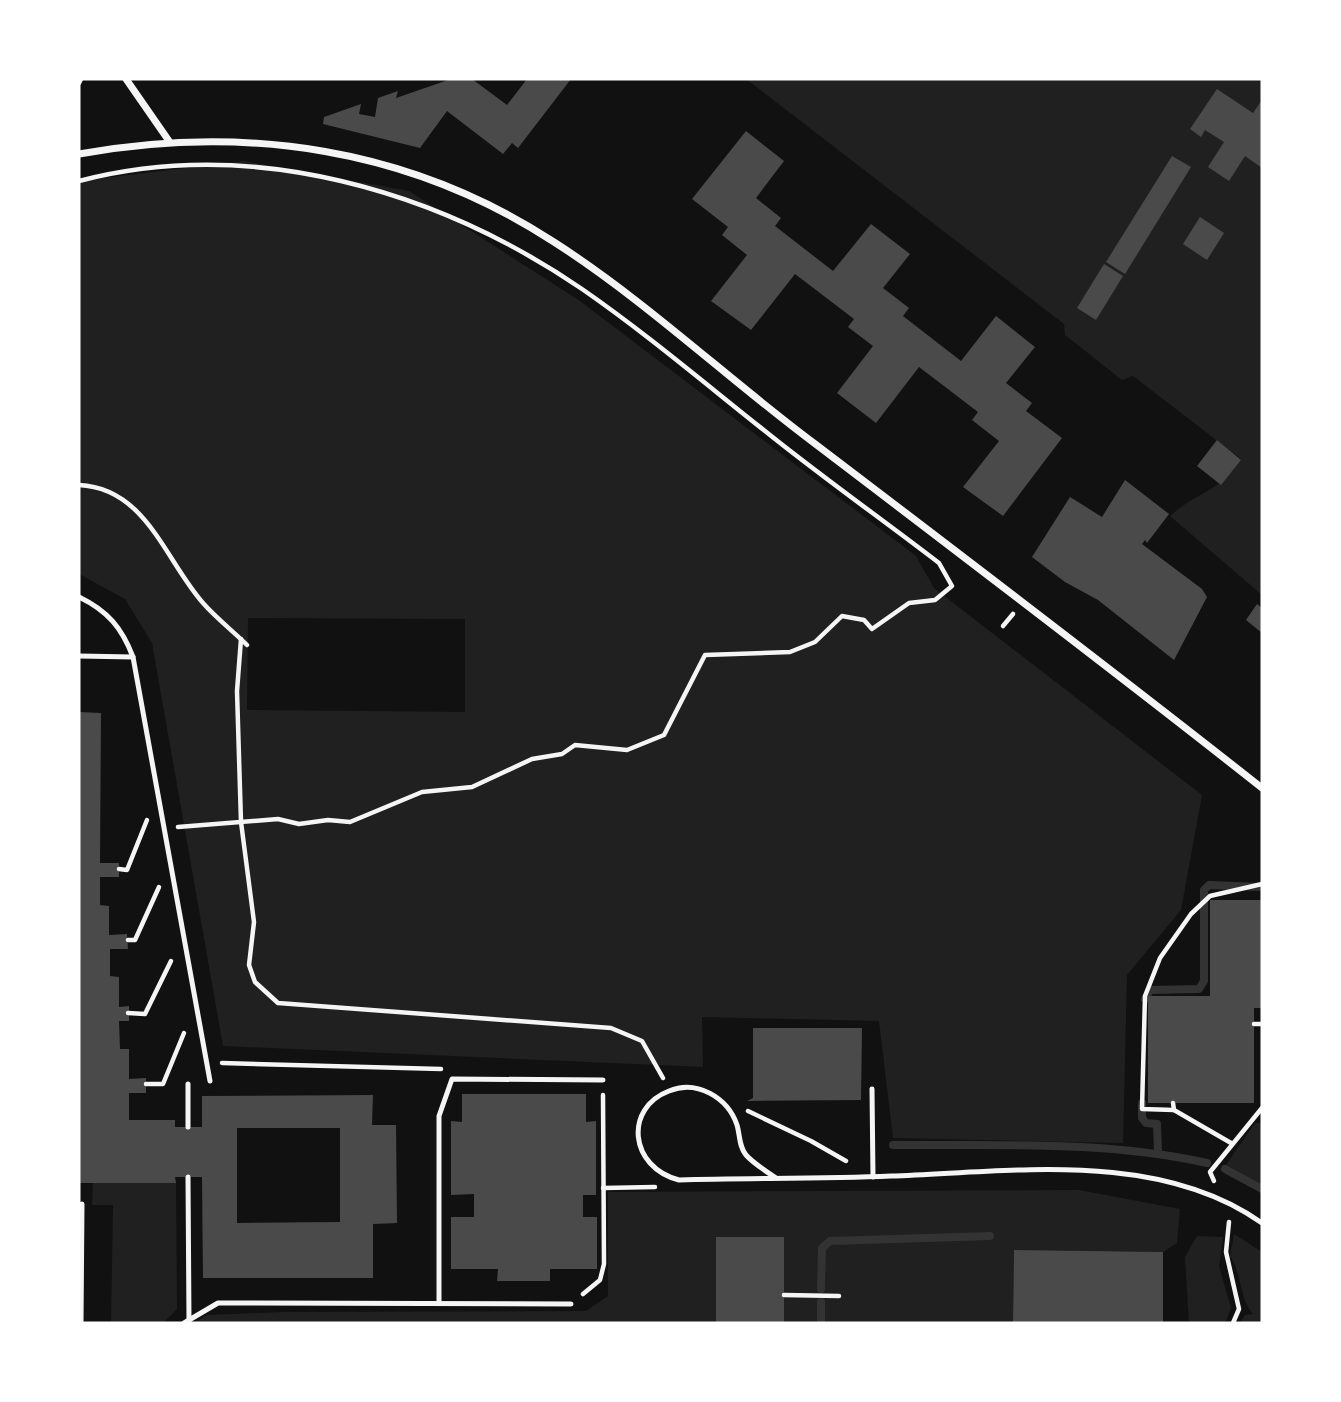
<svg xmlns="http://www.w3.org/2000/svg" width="1341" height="1402" font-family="'PT Sans',sans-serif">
<rect width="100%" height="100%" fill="#111"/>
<g fill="#202020" fill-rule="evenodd">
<path d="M 746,79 L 1262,79 L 1262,595 L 1170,516 C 1198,491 1217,494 1241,459 L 1133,376 L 1122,380 L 1065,335 L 1064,324 Z"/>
<path d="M 244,161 L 409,191 L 580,301 L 916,556 L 934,588 L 1202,795 L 1181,910 L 1127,975 L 1123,1143 L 893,1138 L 879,1021 L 702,1017 L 703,1067 L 223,1046 L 152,643 L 125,599 L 79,574 L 79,181 ZM 248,618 L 465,619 L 465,712 L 247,710 Z"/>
<polygon points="1255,1123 1262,1123 1262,1185 1226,1165"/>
<polygon points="93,1183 176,1183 177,1309 163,1323 111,1323 113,1205 92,1205"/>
<polygon points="1079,1190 1180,1209 1177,1243 1163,1252 1014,1250 1013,1323 784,1323 784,1237 716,1238 716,1323 193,1323 207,1315 283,1312 586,1311 608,1296 608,1192"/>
<path d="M 1234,1234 L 1262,1252 L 1262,1323 L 1240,1323 L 1245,1315 L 1253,1314 C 1239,1298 1242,1273 1230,1256 Z"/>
<polygon points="1197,1236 1223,1237 1219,1266 1231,1308 1225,1323 1189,1323 1185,1257"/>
</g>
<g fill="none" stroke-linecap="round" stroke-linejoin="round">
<g stroke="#333" stroke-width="8">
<polyline points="1145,999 1150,990 1199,989 1204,981 1204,890 1209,885 1262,887"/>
<polyline points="1142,1103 1142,1118 1146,1123 1157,1124 1158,1153"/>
<path d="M 893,1145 C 997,1146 1105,1140 1207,1163"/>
<polyline points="1225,1169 1262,1189"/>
<polyline points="821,1289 822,1248 830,1241 990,1236"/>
<polyline points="821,1323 821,1302"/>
</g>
</g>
<g fill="#4a4a4a" fill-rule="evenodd">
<polygon points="451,79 472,79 507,105 527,79 571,79 518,148 512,143 503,154 447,111 420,148 323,124 324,117 361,104 359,114 375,117 378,98 398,91 396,98"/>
<polygon points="1217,89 1253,113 1262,100 1262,168 1245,156 1229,181 1208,167 1224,142 1205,130 1201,137 1190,129"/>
<polygon points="746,131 784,161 756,198 781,218 775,226 833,271 871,224 910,254 883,288 909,308 903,316 961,361 996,316 1035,347 1006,383 1032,403 1026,411 1062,438 1003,516 963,487 999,441 972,420 978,412 919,367 876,423 837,393 873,346 848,327 854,319 795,274 751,330 711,301 747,255 722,235 728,227 692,199"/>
<polygon points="1172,156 1191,167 1125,274 1106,262"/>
<polygon points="1200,217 1224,233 1207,260 1183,244"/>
<polygon points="1104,264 1123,276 1096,320 1077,308"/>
<polygon points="1217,440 1241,460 1221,485 1197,466"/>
<polygon points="1125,480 1169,514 1147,543 1145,540 1142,544 1202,589 1207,597 1174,660 1098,600 1065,582 1032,557 1070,497 1102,517"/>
<polygon points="1257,604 1262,608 1262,633 1246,620"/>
<path d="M 79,712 L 101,713 L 100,863 L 119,863 L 119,877 L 100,877 L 100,905 L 109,906 L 109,935 L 127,934 L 128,949 L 110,949 L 110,976 L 119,977 L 119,1007 L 129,1006 L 129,1021 L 119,1021 L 120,1049 L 129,1049 L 129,1079 L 146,1078 L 146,1093 L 129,1093 L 129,1120 L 175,1120 L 175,1127 L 202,1127 L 202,1096 L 373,1095 L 372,1125 L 396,1125 L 397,1223 L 373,1224 L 373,1278 L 203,1278 L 202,1177 L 175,1177 L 176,1183 L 79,1183 ZM 237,1128 L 340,1128 L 340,1222 L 237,1223 Z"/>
<polygon points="1210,900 1262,900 1262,1008 1254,1008 1254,1103 1148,1103 1148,996 1210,996"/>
<polygon points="753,1028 862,1028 861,1100 747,1101 753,1098"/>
<polygon points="462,1094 586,1094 586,1122 596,1121 596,1195 583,1195 583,1217 597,1217 597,1269 550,1269 550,1281 497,1281 498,1269 451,1269 451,1217 474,1217 474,1194 451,1195 451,1121 462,1122"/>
<rect x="716" y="1237" width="68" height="86"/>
<polygon points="1014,1250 1163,1252 1163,1323 1013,1323"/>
</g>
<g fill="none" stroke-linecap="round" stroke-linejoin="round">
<g stroke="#f5f5f5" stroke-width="4.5">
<polyline points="79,83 81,79"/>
<path d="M 79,181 C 252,136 437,190 582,289 C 647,334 708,386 770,435 C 825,479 883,520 939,563 L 952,586 L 935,600 L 909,603 L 872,629 L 864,620 L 842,616 L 815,642 L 790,652 L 705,655 L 664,735 L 627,750 L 575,745 L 562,754 L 532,759 L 472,787 L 422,792 L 350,822 L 328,820 L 299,824 L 278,819 L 178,827"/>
<path d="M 79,485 C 146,488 165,560 203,603 C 216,618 233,631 247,645"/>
<polyline points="1003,626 1013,614"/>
<polyline points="241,639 237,691 241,822 254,922 249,965 255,982 278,1003 611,1028 642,1041 663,1078"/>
<polyline points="119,869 127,870 147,820"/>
<polyline points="128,940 135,940 159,887"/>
<polyline points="128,1013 145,1014 171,961"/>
<polyline points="1254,1024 1262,1024"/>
<polyline points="222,1063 441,1069"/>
<polyline points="146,1084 163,1084 184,1033"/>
<polyline points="1173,1103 1174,1110 1231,1143"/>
<polyline points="1174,1110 1142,1109 1145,996 1160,958 1191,914 1210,896 1262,884"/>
<polyline points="748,1111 811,1141 846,1161"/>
<polyline points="1214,1181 1210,1172 1262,1108"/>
<polyline points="603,1188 655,1187"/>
<polyline points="1229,1222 1226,1252 1239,1309 1233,1323"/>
<polyline points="583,1294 600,1280 604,1264 603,1095"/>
<polyline points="784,1295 839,1296"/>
</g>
<g stroke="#f5f5f5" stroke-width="5">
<path d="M 79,597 C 108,611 122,628 133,657 L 210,1081"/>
<polyline points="79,656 133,657"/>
<polyline points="188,1084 188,1127"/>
<polyline points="872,1089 873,1177"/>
<polyline points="188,1177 189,1321"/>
<path d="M 776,1178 C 766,1171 754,1164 746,1155 C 739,1147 740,1135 737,1125 C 728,1098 697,1079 669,1091 C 624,1108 629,1167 679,1180 C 750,1178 820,1179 891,1176 C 1011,1172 1158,1149 1262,1223"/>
<polyline points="439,1303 439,1116 452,1079 603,1080"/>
<polyline points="81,1323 82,1204"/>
<polyline points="184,1323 218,1303 571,1304"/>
</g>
<g stroke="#f5f5f5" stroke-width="7">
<polyline points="126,79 169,141"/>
<path d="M 79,154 C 246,124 410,148 554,242 C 646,301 727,378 814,443 C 964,557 1114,671 1262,788"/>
</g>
</g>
<rect width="1341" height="1402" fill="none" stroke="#ffffff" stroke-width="161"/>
</svg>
